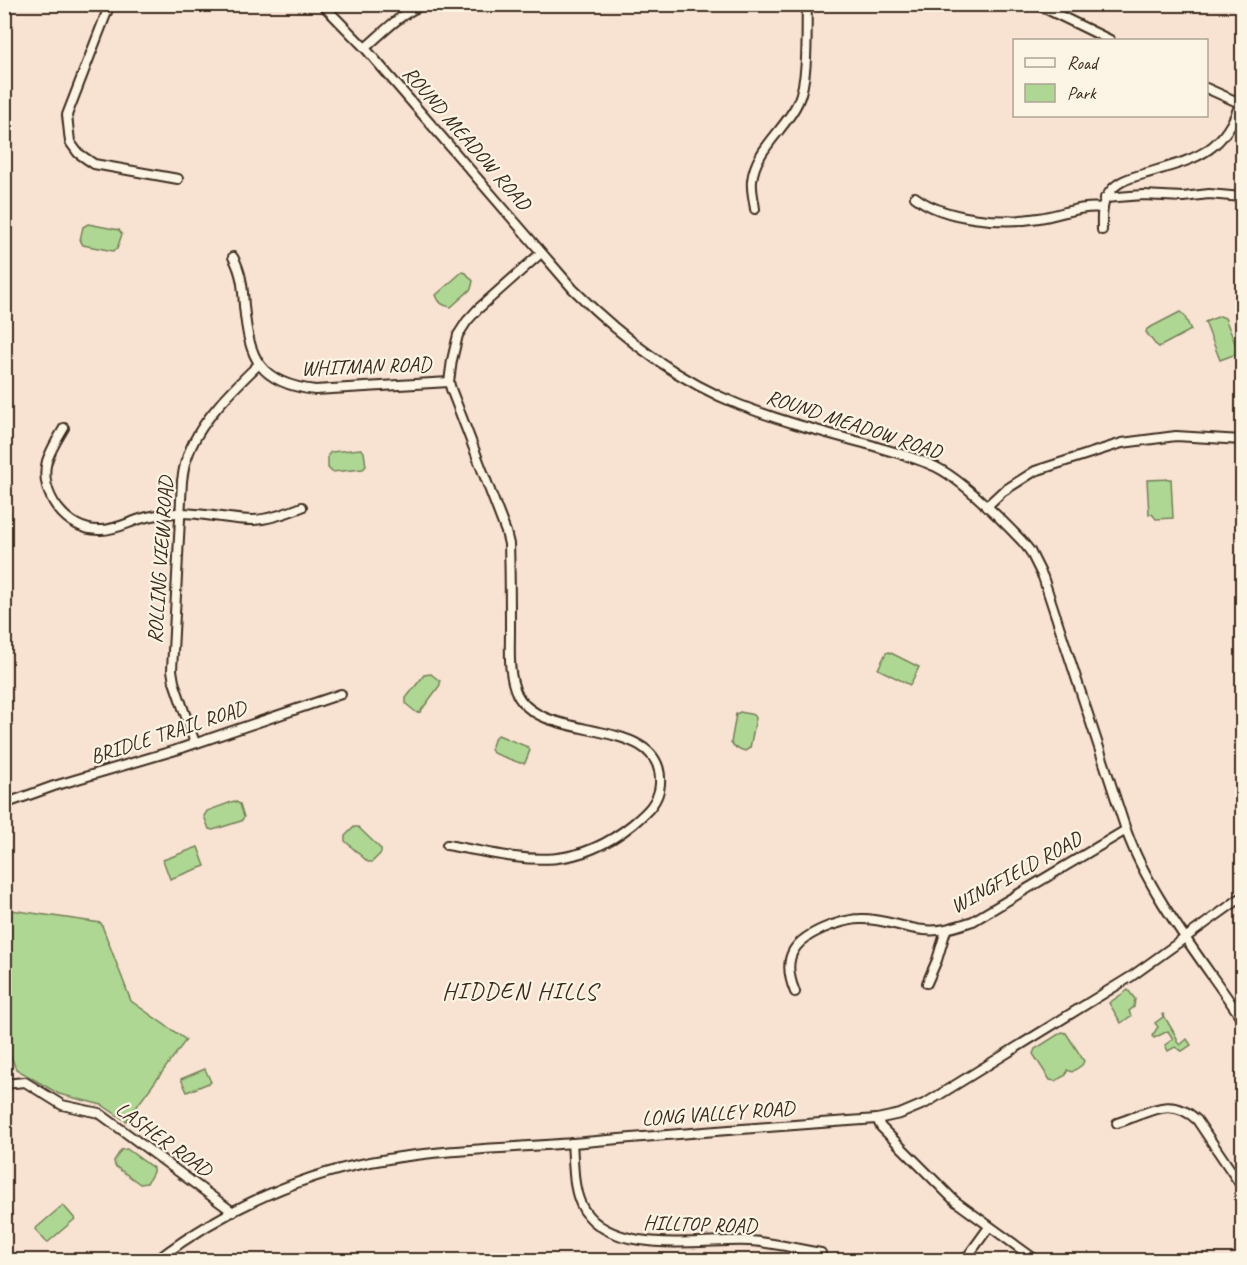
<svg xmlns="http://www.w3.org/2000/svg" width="1247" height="1265" font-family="Caveat,sans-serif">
<rect width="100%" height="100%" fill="#f8e3d2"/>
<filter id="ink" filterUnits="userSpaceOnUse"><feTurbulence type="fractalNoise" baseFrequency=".0167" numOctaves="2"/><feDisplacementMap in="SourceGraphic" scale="12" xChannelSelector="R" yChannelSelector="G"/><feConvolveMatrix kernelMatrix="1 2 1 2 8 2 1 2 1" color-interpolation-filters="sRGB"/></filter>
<g filter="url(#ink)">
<g fill="#afd794" stroke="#758059" stroke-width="1.5">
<polygon points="88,224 119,230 122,234 117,249 113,251 83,245 80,240 83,227"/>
<path d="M 462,272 L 466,273 L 473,281 L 471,289 L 451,307 C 443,306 438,303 436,295 Z"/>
<polygon points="1180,312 1184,315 1191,330 1159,347 1155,344 1146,332 1147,329"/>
<polygon points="1220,316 1225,318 1239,353 1220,360 1205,322"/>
<polygon points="361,449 364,452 366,466 363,469 332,472 328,468 328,455 331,452"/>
<polygon points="1171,479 1173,518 1156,519 1152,514 1149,514 1147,480"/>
<polygon points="889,652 919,667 910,685 878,669 886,653"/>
<polygon points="431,674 440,681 440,685 420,712 417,713 406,704 406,698 424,675"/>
<polygon points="740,712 754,715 756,718 750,748 745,751 734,747 731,743 736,714"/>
<polygon points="498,735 528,747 530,750 525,763 520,763 493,753 491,749 495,737"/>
<polygon points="234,801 240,804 244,817 241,821 213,830 209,829 204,816 207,811"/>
<polygon points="354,827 358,827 381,849 381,853 372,862 368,862 345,841 345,836"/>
<polygon points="198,847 205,866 170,879 163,860"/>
<polygon points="4,909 101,923 131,1001 186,1040 126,1121 102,1105 59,1094 16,1069 5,1042"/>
<polygon points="1128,990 1135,999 1134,1007 1129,1011 1131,1016 1121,1023 1109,1003"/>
<polygon points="1163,1014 1177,1038 1177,1042 1180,1045 1187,1039 1191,1045 1182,1051 1175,1047 1168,1051 1165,1045 1173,1039 1168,1031 1154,1038 1152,1036 1158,1027 1155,1023 1163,1017 1162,1015"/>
<polygon points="1062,1032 1066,1033 1084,1061 1082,1065 1072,1072 1067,1070 1066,1075 1055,1081 1050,1080 1033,1054 1035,1049"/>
<polygon points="205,1069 211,1082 187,1092 181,1079"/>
<polygon points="127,1149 153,1168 153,1172 147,1183 140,1184 115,1166 114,1161 121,1150"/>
<polygon points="63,1205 75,1219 47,1243 35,1229"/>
</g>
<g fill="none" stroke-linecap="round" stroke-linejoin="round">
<defs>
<g id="minor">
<polyline points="110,4 67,115 70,142 78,153 94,164 178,179"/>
<path d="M 322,4 L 365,48 L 573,289 C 621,337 676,380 740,405 C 783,422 827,433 871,445 C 892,452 916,457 936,467 C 962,480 1002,520 1022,541 L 1030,551 L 1043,577 L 1126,830 C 1149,895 1203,961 1242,1019"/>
<polyline points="1036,4 1110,40"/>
<path d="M 365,48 C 384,32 402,11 427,4"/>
<polyline points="1206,88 1242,104"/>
<path d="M 915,197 C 945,220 1003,224 1039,218 C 1060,215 1081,205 1103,208"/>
<polyline points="1105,198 1143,195 1183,197 1209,194 1242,197"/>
<path d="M 755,209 C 754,200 751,190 752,181 C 755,149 786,129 798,102 C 809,78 806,31 807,4"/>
<path d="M 1102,230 C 1102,219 1101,207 1106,198 C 1114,182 1128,178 1144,174 C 1190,160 1224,155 1240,103"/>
<path d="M 233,257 C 242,273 243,289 244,306 C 249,359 259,383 315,390 L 449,382"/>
<path d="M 64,428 C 58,438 51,449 47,461 C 38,493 67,532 101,530 C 115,530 127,523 140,519 C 152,515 164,514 176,513 C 202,512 228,520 254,520 C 271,519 287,513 302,507"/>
<polyline points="986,507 1002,492 1035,471 1122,443 1176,436 1242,440"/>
<path d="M 195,743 L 174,682 L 172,670 L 182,481 C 183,474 184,465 187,458 C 198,423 232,390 258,365"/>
<polyline points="4,804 54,786 176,750 341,694"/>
<path d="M 447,845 C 520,858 569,876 633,824 C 646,813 659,802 660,784 C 665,714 542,745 517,694 C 508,675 510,651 510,631 C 510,602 510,573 509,544 L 506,532 L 451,389 L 449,382 L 452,360 L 458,335 L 467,321 L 478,309 L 541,253"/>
<polyline points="927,983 937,960 946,930"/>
<path d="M 795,992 C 780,956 795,939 829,926 C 839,923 849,919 860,919 C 882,918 902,928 924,930 C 942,932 957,926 973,921 L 1126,830"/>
<polyline points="4,1084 25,1082 62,1105 99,1113 233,1212"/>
<polyline points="877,1119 881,1127 955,1201 1036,1260"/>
<path d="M 1117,1123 C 1147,1114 1170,1094 1197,1120 L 1242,1187"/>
<path d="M 572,1143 C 574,1164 572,1191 584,1210 C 614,1256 700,1239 749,1241 C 772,1242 797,1249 821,1253"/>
<path d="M 157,1260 C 224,1209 304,1172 388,1159 C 449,1149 512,1148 573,1143 C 674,1134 776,1126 877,1119 L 900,1114 L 926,1103 L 1132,976 L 1242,897"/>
<polyline points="965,1260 989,1227"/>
</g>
</defs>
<use href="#minor" stroke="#3b2a1e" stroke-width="12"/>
<use href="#minor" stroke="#fcf5e5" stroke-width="8"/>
</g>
</g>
<g text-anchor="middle" stroke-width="4.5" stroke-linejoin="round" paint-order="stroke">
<g font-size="21" fill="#3b2a1e" stroke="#fcf5e5">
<text transform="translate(467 138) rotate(49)" y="7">ROUND MEADOW ROAD</text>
<text transform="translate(366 366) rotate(-2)" y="7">WHITMAN ROAD</text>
<text transform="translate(854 424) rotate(18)" y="7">ROUND MEADOW ROAD</text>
<text transform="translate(160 560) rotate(-86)" y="7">ROLLING VIEW ROAD</text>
<text transform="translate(168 732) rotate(-18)" y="7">BRIDLE TRAIL ROAD</text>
<text transform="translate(1016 872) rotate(-29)" y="7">WINGFIELD ROAD</text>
<text transform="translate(718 1113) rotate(-4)" y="7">LONG VALLEY ROAD</text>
<text transform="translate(164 1139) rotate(36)" y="7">LASHER ROAD</text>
<text transform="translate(700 1224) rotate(2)" y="7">HILLTOP ROAD</text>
</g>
<g font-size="24" letter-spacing="1.5" fill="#3b2a1e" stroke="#fcf5e5">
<text x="520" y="999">HIDDEN HILLS</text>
</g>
</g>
<rect width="1247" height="1265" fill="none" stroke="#fcf5e5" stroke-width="24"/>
<rect x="12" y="12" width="1223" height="1241" fill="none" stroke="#3b2a1e" stroke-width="2" filter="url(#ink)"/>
<rect x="1013" y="39" width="195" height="78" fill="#fcf5e5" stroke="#afa495" stroke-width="1.5"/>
<rect x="1025" y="58" width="30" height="9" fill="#fcf5e5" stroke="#afa495" stroke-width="1.5"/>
<text x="1067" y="69" font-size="18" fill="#3b2a1e">Road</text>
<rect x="1025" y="84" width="30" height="18" fill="#afd794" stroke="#afa495" stroke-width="1.5"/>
<text x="1067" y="99" font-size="18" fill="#3b2a1e">Park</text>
</svg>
